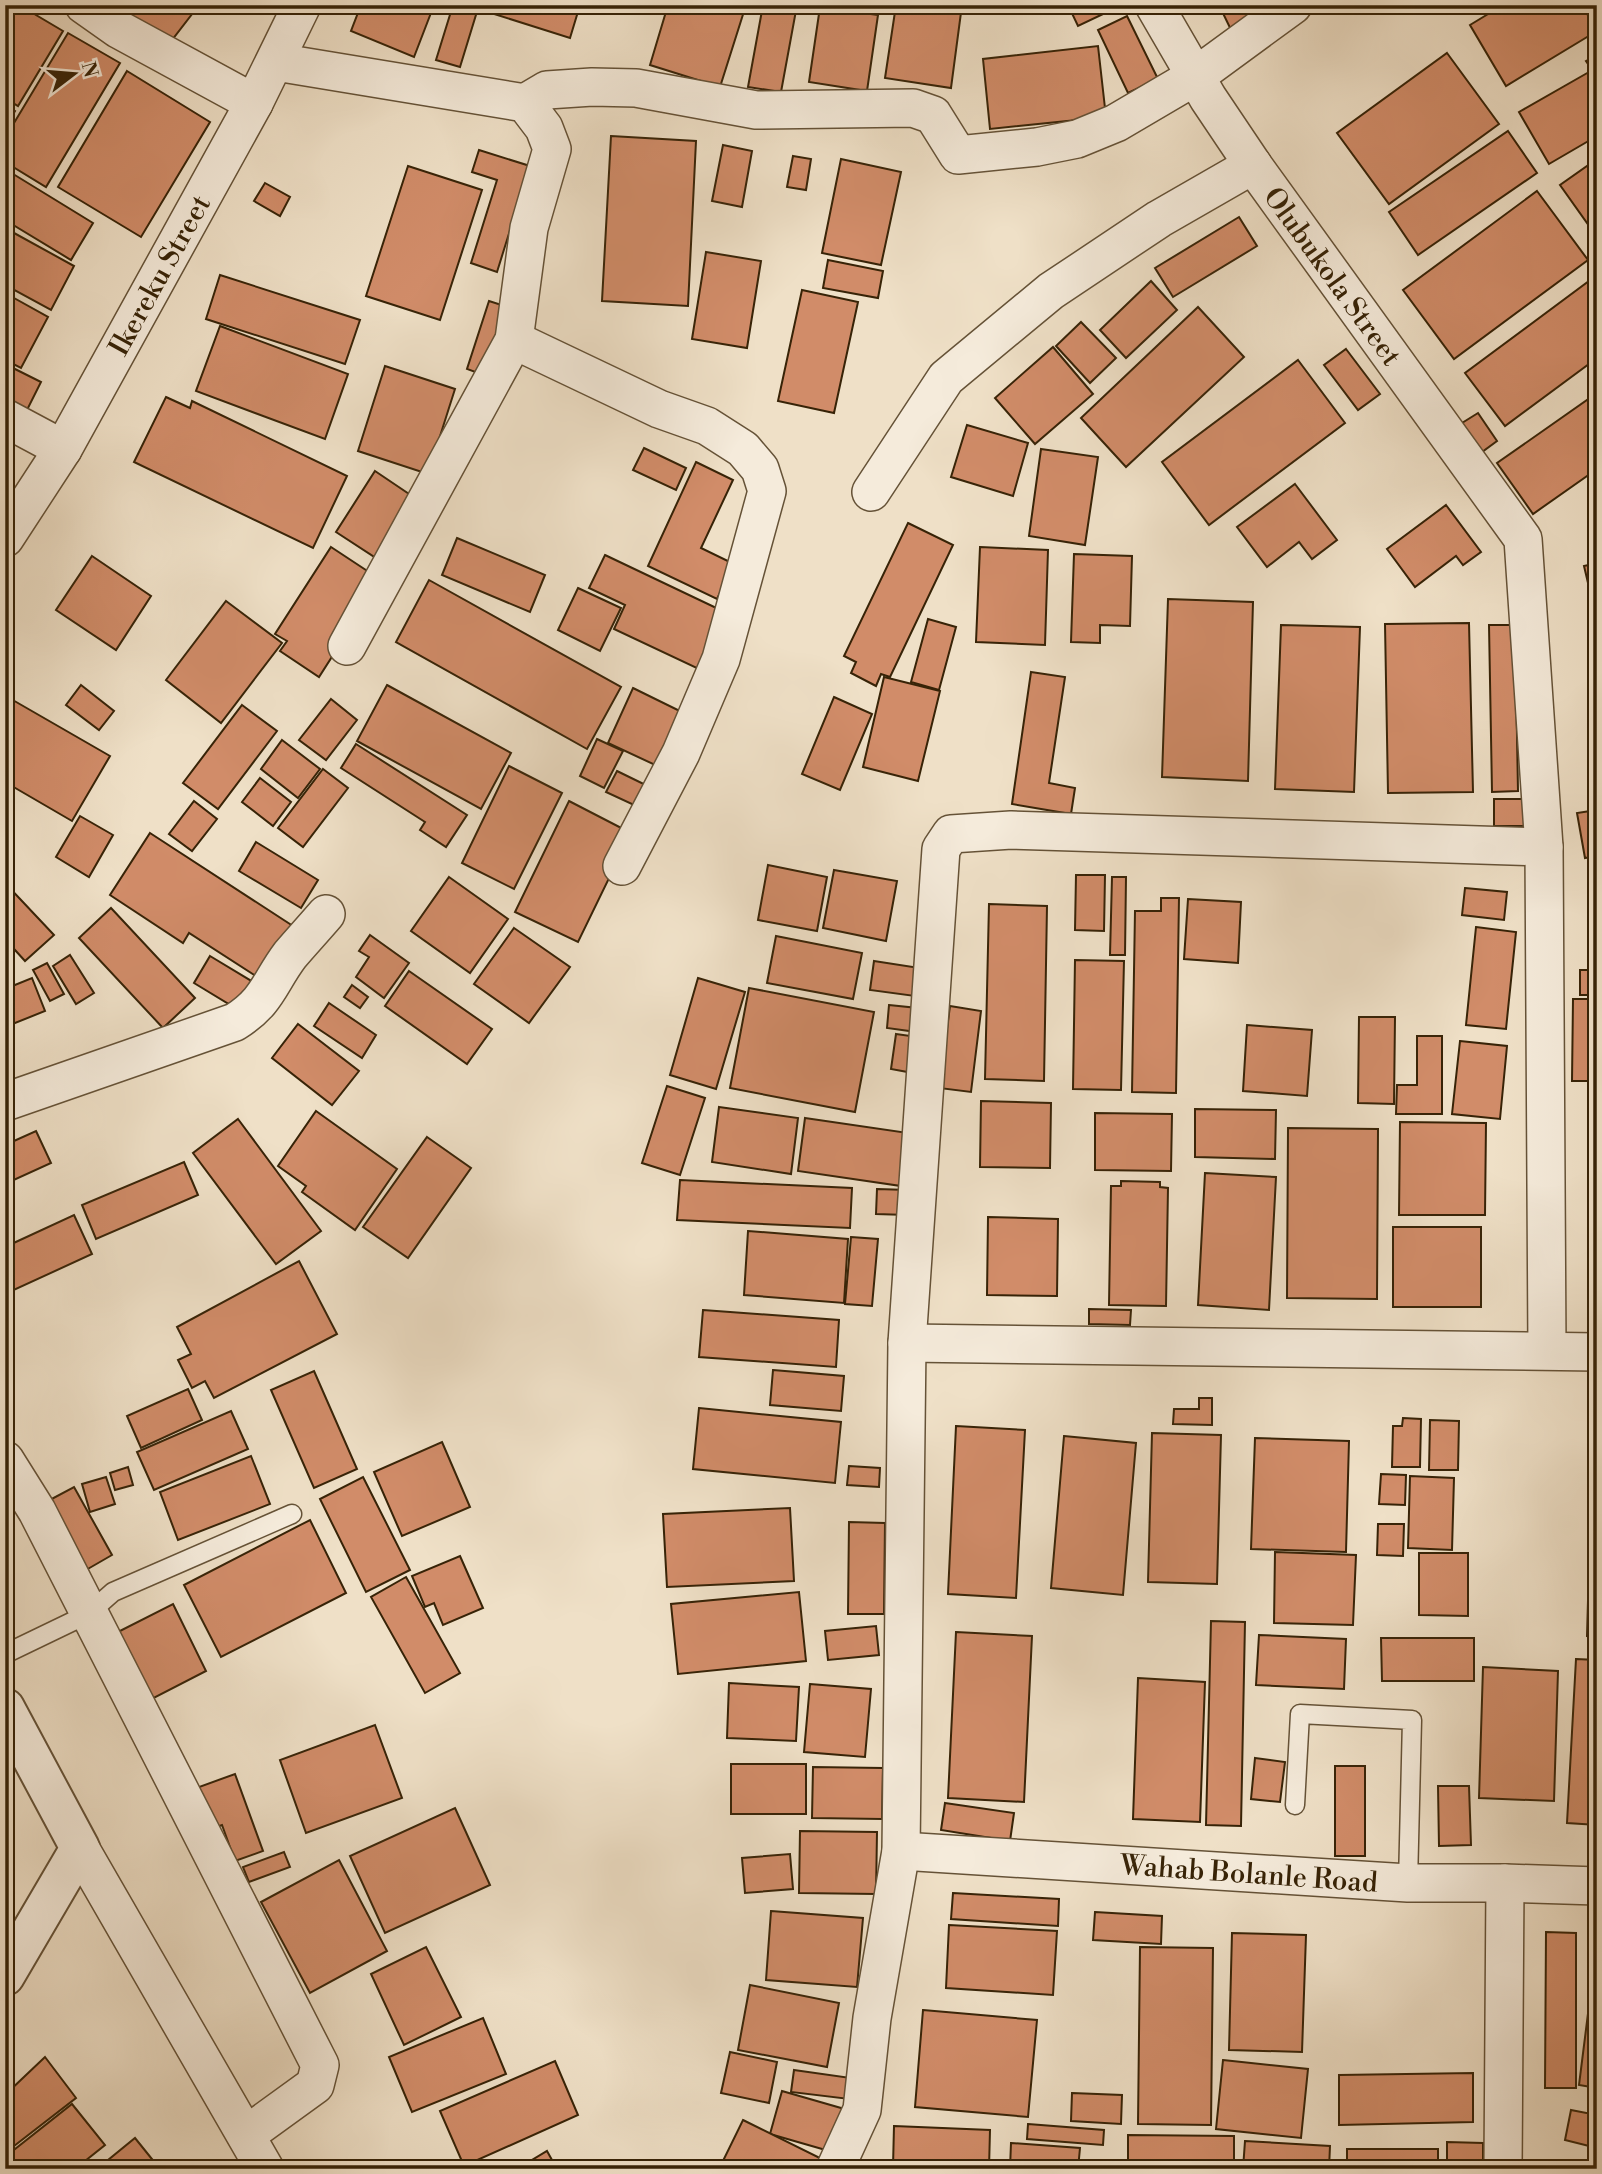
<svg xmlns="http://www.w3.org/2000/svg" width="1602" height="2174" font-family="'Libre Bodoni',serif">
<rect width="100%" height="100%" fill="#efe0c7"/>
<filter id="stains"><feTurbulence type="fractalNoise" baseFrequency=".00286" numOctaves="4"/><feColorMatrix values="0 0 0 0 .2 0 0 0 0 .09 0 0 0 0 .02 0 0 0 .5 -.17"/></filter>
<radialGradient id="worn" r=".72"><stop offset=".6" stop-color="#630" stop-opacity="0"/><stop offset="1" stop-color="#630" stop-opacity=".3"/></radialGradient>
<g fill="#d18c69" stroke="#372307" stroke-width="2">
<polygon points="15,5 19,5 63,31 18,106 5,98 5,21"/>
<polygon points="108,5 199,5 165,49"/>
<polygon points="361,5 434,5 414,57 351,31"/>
<polygon points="453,5 479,5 460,67 436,60"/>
<polygon points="490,5 580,5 570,38 488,12"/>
<polygon points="668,5 746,5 720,87 650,65"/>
<polygon points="763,5 797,5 781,92 748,87"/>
<polygon points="896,5 962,5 951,88 885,78"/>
<polygon points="1068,5 1122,5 1078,26"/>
<polygon points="1219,5 1277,5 1234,36"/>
<polygon points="1503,5 1582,5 1597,31 1506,86 1470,25"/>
<polygon points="820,7 878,15 867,91 809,82"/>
<polygon points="1127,16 1158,79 1128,93 1098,30"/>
<polygon points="68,33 120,63 46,187 5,162 5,138"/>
<polygon points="1098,46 1106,117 990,129 983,59"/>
<polygon points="1447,53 1499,124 1389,204 1337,133"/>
<polygon points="1597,55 1597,77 1586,61"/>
<polygon points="127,71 210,122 141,237 58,187"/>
<polygon points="1589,72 1597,86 1597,136 1549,164 1519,112"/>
<polygon points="5,104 15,111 5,128"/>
<polygon points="1508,131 1537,173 1418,255 1389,212"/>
<polygon points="611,136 696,141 688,306 602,301"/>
<polygon points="723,145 752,151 742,207 712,201"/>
<polygon points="479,150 530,166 497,272 471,263 497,180 472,172"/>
<polygon points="793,156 811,159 806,190 787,187"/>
<polygon points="841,159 901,172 881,265 822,253"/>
<polygon points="1597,159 1597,237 1560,185"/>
<polygon points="408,166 482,190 440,320 366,296"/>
<polygon points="5,169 93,223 71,260 5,220"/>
<polygon points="265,183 290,197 280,216 254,201"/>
<polygon points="1537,191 1588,260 1454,359 1403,290"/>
<polygon points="1239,217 1257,246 1173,297 1155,268"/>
<polygon points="5,228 74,266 51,310 5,285"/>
<polygon points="706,252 761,261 747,348 692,339"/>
<polygon points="828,260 883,271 878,298 823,288"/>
<polygon points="220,275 360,320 345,364 206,319"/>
<polygon points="1597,275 1597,358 1505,426 1465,373"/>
<polygon points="1151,281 1177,310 1126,358 1100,330"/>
<polygon points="802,290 858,302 834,413 778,401"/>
<polygon points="5,293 48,317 21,368 5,360"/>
<polygon points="489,301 511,308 489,377 467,369"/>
<polygon points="1198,307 1244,357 1126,467 1081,418"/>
<polygon points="1081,322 1116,358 1090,383 1056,346"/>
<polygon points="220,326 348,374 325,439 196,391"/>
<polygon points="1053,347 1093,394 1035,444 995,398"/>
<polygon points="1346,349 1380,394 1358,410 1324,365"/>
<polygon points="1298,360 1345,423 1209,525 1162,462"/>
<polygon points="5,364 41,382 25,414 5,404"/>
<polygon points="385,366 455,389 428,474 358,451"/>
<polygon points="1597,393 1597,469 1533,514 1497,463"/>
<polygon points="166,397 190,408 192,401 347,476 313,548 134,462"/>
<polygon points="1478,413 1497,441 1482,452 1462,423"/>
<polygon points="967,425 1028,443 1013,496 951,477"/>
<polygon points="644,448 686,468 676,490 633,470"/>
<polygon points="1041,449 1098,457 1085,545 1029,536"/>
<polygon points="696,462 733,480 701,548 734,564 717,599 648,566"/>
<polygon points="375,471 415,498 376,558 336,532"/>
<polygon points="1295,484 1337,540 1312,559 1299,542 1267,567 1237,527"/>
<polygon points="1446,505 1481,552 1463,565 1456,556 1415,587 1387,549"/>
<polygon points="908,523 953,545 890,677 881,674 876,686 851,673 856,662 844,656"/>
<polygon points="457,538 545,575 530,612 442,575"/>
<polygon points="331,547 381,580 319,677 280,651 287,641 275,634"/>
<polygon points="980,547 1048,550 1045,645 976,642"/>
<polygon points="1074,554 1132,556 1130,626 1100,625 1100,643 1071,642"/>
<polygon points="605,555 729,614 703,671 614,629 625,605 589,588"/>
<polygon points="92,556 151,596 116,650 56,610"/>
<polygon points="1597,563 1597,621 1584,566"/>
<polygon points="429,580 621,687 587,749 396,642"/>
<polygon points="578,588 621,608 600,651 558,630"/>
<polygon points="1168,599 1253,602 1248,781 1162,777"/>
<polygon points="226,601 282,643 221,723 166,680"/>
<polygon points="928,619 956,627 939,690 911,682"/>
<polygon points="1469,623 1473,792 1388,793 1385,624"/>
<polygon points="1281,625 1360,627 1354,792 1275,789"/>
<polygon points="1489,625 1515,625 1518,791 1492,792"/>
<polygon points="1597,639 1597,676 1590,640"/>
<polygon points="1031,672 1065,677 1049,783 1075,788 1071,814 1012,804"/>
<polygon points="884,677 940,691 918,781 863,767"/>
<polygon points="81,685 114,711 99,730 66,705"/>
<polygon points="387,685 511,753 481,809 357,741"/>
<polygon points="633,688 692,717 666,770 608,743"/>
<polygon points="834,697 872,714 840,790 802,774"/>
<polygon points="11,699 110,756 72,821 5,782 5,709"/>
<polygon points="331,699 357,720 326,760 299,740"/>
<polygon points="242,705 277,731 218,809 183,783"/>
<polygon points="597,739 623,751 604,788 580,776"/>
<polygon points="282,740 320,769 298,798 261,769"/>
<polygon points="356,744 467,815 446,847 420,830 425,822 341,768"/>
<polygon points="509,766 562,793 514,889 462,863"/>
<polygon points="323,769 348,788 303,847 278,828"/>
<polygon points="617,771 658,791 649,812 606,792"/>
<polygon points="260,778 291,802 273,826 242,802"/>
<rect x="1494" y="799" width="30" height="27"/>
<polygon points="194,801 217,819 192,851 169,834"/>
<polygon points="569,801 631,833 578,942 515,912"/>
<polygon points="1597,810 1597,856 1585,858 1577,813"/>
<polygon points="80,816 113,835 89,877 56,857"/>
<polygon points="150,833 296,928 262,980 189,933 183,943 110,895"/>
<polygon points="256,842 318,880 301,908 239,871"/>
<polygon points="768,865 827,877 817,931 758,920"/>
<polygon points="834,870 897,881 886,941 823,928"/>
<polygon points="1076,875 1105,875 1104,931 1075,930"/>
<polygon points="449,877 508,919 470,973 411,931"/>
<polygon points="1112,877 1126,877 1125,955 1110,955"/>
<polygon points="5,883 54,935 25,961 5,939"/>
<polygon points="1465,888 1507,892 1504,920 1462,915"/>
<polygon points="1161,898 1179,898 1176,1093 1132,1092 1135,911 1161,911"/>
<polygon points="1188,899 1241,902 1238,963 1184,959"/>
<polygon points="989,904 1047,906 1044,1081 985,1079"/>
<polygon points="111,908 195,998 163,1028 79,938"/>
<polygon points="1476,927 1516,932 1506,1029 1466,1025"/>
<polygon points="514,928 570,967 529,1023 474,984"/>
<polygon points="370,935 409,963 384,998 356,977 369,957 359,951"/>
<polygon points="776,936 862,953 853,999 767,983"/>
<polygon points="70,955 94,993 76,1004 53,966"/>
<polygon points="210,956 258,985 242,1012 194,983"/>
<polygon points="1075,960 1124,961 1121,1090 1073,1089"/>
<polygon points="874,961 926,969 922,997 870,990"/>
<polygon points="47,963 64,994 50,1001 33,970"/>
<rect x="1580" y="970" width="17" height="25"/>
<polygon points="409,971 492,1029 467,1064 385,1006"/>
<polygon points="32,978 45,1011 5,1027 5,989"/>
<polygon points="698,978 745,992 716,1089 670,1075"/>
<polygon points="352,985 368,997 360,1008 344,997"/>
<polygon points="749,988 874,1012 855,1112 730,1088"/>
<polygon points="1573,999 1597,999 1597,1081 1572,1081"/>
<polygon points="329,1003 376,1035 362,1058 314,1026"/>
<polygon points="889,1005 927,1009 924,1033 887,1028"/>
<polygon points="950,1006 981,1011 971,1092 939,1088"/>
<polygon points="1359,1017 1395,1017 1394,1104 1358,1103"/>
<polygon points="298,1024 359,1071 332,1105 272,1058"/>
<polygon points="1247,1025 1312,1030 1307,1096 1243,1091"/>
<polygon points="896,1034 918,1037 913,1073 891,1069"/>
<polygon points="1417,1036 1442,1036 1442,1114 1396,1114 1397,1085 1417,1085"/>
<polygon points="1460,1041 1507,1046 1500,1119 1452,1114"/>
<polygon points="667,1086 705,1098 680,1175 642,1163"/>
<polygon points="981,1101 1051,1103 1050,1168 980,1167"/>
<polygon points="719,1107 798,1118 791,1174 712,1162"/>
<polygon points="1195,1109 1276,1110 1275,1159 1195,1157"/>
<polygon points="316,1111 397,1169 355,1230 302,1192 306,1186 278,1166"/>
<polygon points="1095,1113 1172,1114 1171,1171 1095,1170"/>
<polygon points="805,1118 915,1134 908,1187 798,1171"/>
<polygon points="238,1119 321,1231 276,1264 193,1153"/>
<polygon points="1400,1122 1486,1123 1485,1215 1399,1215"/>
<polygon points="1288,1128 1378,1129 1377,1299 1287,1298"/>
<polygon points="36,1131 51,1163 5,1184 5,1145"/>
<polygon points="427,1137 471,1168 408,1258 363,1227"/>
<polygon points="184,1162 198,1195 96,1239 82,1205"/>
<polygon points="1205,1173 1276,1177 1269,1310 1198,1305"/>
<polygon points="680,1180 852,1188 850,1228 677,1220"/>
<polygon points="1121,1181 1160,1182 1160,1187 1168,1188 1166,1306 1109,1305 1111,1186 1121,1186"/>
<polygon points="877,1189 908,1190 907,1215 876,1214"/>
<polygon points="74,1215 92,1254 5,1294 5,1247"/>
<polygon points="988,1217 1058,1219 1057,1296 987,1295"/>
<rect x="1393" y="1227" width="88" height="80"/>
<polygon points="748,1231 848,1239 844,1303 744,1295"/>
<polygon points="851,1237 878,1239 872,1306 845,1304"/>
<polygon points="299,1261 337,1334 214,1398 205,1381 192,1388 178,1360 191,1354 177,1327"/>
<polygon points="1089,1309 1131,1310 1130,1325 1089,1324"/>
<polygon points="703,1310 839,1320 836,1367 699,1357"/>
<polygon points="773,1370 844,1376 841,1411 770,1405"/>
<polygon points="314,1371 357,1469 314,1488 271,1390"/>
<polygon points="188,1389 202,1420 141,1448 127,1416"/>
<polygon points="1199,1398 1212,1398 1212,1425 1173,1424 1174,1409 1199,1409"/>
<polygon points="699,1408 841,1422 835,1483 693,1469"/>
<polygon points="231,1411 248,1449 154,1490 137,1452"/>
<polygon points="1403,1418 1421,1419 1420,1467 1392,1467 1393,1426 1402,1426"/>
<polygon points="1430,1420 1459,1421 1458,1470 1429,1470"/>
<polygon points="956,1426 1025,1430 1016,1598 948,1594"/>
<polygon points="1152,1433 1221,1435 1217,1584 1148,1582"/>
<polygon points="1064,1436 1136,1443 1123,1595 1051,1588"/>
<polygon points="1255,1438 1349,1441 1346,1552 1251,1549"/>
<polygon points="442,1442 470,1507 402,1536 374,1472"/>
<polygon points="251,1456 270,1504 178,1540 160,1492"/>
<polygon points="1592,1459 1597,1459 1597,1637 1587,1636"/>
<polygon points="849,1466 880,1468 879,1487 847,1485"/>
<polygon points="128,1467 133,1485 115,1490 110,1473"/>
<polygon points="1381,1474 1406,1475 1405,1505 1379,1504"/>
<polygon points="1410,1476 1454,1478 1452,1550 1408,1548"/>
<polygon points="106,1477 115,1504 90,1512 82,1484"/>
<polygon points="363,1477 410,1570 366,1592 320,1499"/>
<polygon points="74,1487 112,1555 86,1570 46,1502"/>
<polygon points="790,1508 794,1581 667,1587 663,1514"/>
<polygon points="310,1520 346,1593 221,1657 184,1585"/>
<polygon points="849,1522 885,1523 884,1614 848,1614"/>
<polygon points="1378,1524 1404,1524 1403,1556 1377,1555"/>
<polygon points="1275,1552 1356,1555 1353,1625 1274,1623"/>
<polygon points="1419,1553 1468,1553 1468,1616 1419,1615"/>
<polygon points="460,1556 483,1608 443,1625 434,1603 425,1607 412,1576"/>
<polygon points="406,1577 460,1673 425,1693 371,1597"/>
<polygon points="799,1592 806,1661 678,1674 671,1604"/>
<polygon points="173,1604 206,1671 144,1703 110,1636"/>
<polygon points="1211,1621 1245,1622 1241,1826 1206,1825"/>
<polygon points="876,1626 879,1655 828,1660 825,1631"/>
<polygon points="956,1632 1032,1636 1024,1802 948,1798"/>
<polygon points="1259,1635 1346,1639 1344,1689 1256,1685"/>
<polygon points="1381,1638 1474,1638 1474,1681 1382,1681"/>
<polygon points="1576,1659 1597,1660 1597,1825 1567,1823"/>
<polygon points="1483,1667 1558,1671 1554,1801 1479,1798"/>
<polygon points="1138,1678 1205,1682 1200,1822 1133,1819"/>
<polygon points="729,1683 799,1687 796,1741 727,1738"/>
<polygon points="810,1684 871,1689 865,1757 804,1752"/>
<polygon points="375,1725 402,1798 306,1833 280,1760"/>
<polygon points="1255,1758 1285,1762 1280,1802 1251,1799"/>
<rect x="731" y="1764" width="75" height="50"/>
<rect x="1335" y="1766" width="30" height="90"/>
<polygon points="813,1767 883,1768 882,1819 812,1818"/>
<polygon points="235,1774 263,1851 235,1861 222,1825 214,1828 199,1787"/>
<polygon points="1438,1786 1469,1786 1471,1845 1439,1846"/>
<polygon points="945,1803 1014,1813 1010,1841 941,1830"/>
<polygon points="455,1808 490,1885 385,1933 350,1856"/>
<polygon points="800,1831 877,1832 876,1894 799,1893"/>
<polygon points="284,1852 290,1867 249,1882 243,1867"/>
<polygon points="790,1854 793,1889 745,1893 742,1858"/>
<polygon points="339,1860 387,1951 310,1993 261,1902"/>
<polygon points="953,1893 1059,1899 1058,1926 951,1919"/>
<polygon points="771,1911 863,1918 857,1987 766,1980"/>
<polygon points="1095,1912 1162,1916 1161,1944 1093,1940"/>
<polygon points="949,1925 1057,1931 1053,1995 946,1988"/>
<polygon points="1546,1932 1576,1933 1576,2088 1545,2088"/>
<polygon points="1232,1933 1306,1935 1302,2052 1229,2050"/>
<polygon points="426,1947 461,2017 404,2045 371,1974"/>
<polygon points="1140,1947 1213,1948 1211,2125 1138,2124"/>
<polygon points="1595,1958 1597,1959 1597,2088 1579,2085"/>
<polygon points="750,1985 839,2003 827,2067 738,2050"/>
<polygon points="923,2010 1037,2020 1028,2117 915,2107"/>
<polygon points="483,2018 506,2074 412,2112 389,2057"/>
<polygon points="730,2052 777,2062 769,2103 721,2093"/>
<polygon points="45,2057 76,2098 5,2153 5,2095"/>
<polygon points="1223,2060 1308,2069 1301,2138 1216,2129"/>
<polygon points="555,2061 578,2115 464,2166 440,2111"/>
<polygon points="794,2070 851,2078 849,2099 791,2092"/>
<polygon points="1473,2073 1473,2122 1339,2125 1339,2075"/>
<polygon points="782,2091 848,2110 836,2153 770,2134"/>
<polygon points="1072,2093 1122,2095 1121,2124 1071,2121"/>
<polygon points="72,2104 105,2145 75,2169 5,2169 5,2157"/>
<polygon points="1571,2110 1597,2115 1597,2148 1565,2140"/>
<polygon points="743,2120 830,2163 828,2169 719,2169"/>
<polygon points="1028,2124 1104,2130 1103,2145 1027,2139"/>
<polygon points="894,2126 990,2130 989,2169 893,2167"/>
<polygon points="1128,2135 1234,2136 1234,2169 1128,2169"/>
<polygon points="135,2138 160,2169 97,2169"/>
<polygon points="1245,2141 1330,2146 1329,2169 1243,2169"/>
<polygon points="1447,2142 1483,2143 1483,2169 1447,2169"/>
<polygon points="1011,2143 1080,2148 1078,2169 1010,2169"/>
<rect x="1347" y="2149" width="91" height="20"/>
<polygon points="547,2151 557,2169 517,2169"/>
<polygon points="1597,2163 1597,2169 1575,2169 1575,2164"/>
</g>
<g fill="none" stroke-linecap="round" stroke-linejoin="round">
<defs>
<g id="service">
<polyline points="5,1654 88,1614 113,1592 292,1514"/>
<polyline points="1295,1805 1300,1714 1412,1720 1408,1883"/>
</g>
<g id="minor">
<polyline points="84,5 118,29 254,103"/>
<polyline points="1154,5 1208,98 1253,165 1523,539 1544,847 1547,1350"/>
<polyline points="276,62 525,103 544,128 552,149 529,228 514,340 347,646"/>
<polyline points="525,103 547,90 592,87 636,88 756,110 913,108 933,115 958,155 1037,147 1077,139 1116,123 1196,76 1293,5"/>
<polyline points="514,340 659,409 707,426 743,449 760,469 767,491 721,659 681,753 622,866"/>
<polyline points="5,418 63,449"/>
<polyline points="871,492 946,378 1051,291 1159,219 1253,165"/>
<polyline points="5,538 63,449 254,103 302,5"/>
<path d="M 5,1102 L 235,1022 C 268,1001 269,983 290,955 C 302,941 314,928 326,914"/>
<polyline points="907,1343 1597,1352"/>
<polyline points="5,1460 37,1511 320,2065 315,2085 246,2135"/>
<polyline points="80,1848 265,2169"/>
<polyline points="901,1851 1408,1883 1505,1883 1597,1886"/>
<polyline points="835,2169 862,2110 872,2018 901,1851 907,1343 941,849 951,834 1011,830 1544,847"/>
<polyline points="1503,2169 1505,1883"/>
</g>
<polyline id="tertiary" points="5,1708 80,1848 5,1976"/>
</defs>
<use href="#service" stroke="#655237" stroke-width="21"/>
<use href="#minor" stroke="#655237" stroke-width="40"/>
<use href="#tertiary" stroke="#655237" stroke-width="42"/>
<use href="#service" stroke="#f5ebdb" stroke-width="18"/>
<use href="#minor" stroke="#f5ebdb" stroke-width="37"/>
<use href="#tertiary" stroke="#f5ebdb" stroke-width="38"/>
</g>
<g text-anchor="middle" stroke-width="7" stroke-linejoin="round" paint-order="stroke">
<g font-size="28" fill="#372307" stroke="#f5ebdb">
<text transform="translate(159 275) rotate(-61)" y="10">Ikereku Street</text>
<text transform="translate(1333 276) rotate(54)" y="10">Olubukola Street</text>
<text transform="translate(1249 1873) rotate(4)" y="10">Wahab Bolanle Road</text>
</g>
</g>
<rect width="1602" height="2174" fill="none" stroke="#efe0c7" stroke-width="28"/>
<rect x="7" y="7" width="1588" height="2160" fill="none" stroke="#372307" stroke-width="3.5"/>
<rect x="14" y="14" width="1574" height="2146" fill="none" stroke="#372307" stroke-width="2"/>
<g transform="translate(74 74) rotate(74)" stroke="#f5ebdb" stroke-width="5" paint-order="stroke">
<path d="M0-5L12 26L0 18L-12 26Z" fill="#372307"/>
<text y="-10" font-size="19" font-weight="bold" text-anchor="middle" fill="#372307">N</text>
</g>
<rect width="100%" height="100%" filter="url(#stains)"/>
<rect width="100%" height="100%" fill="url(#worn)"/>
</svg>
